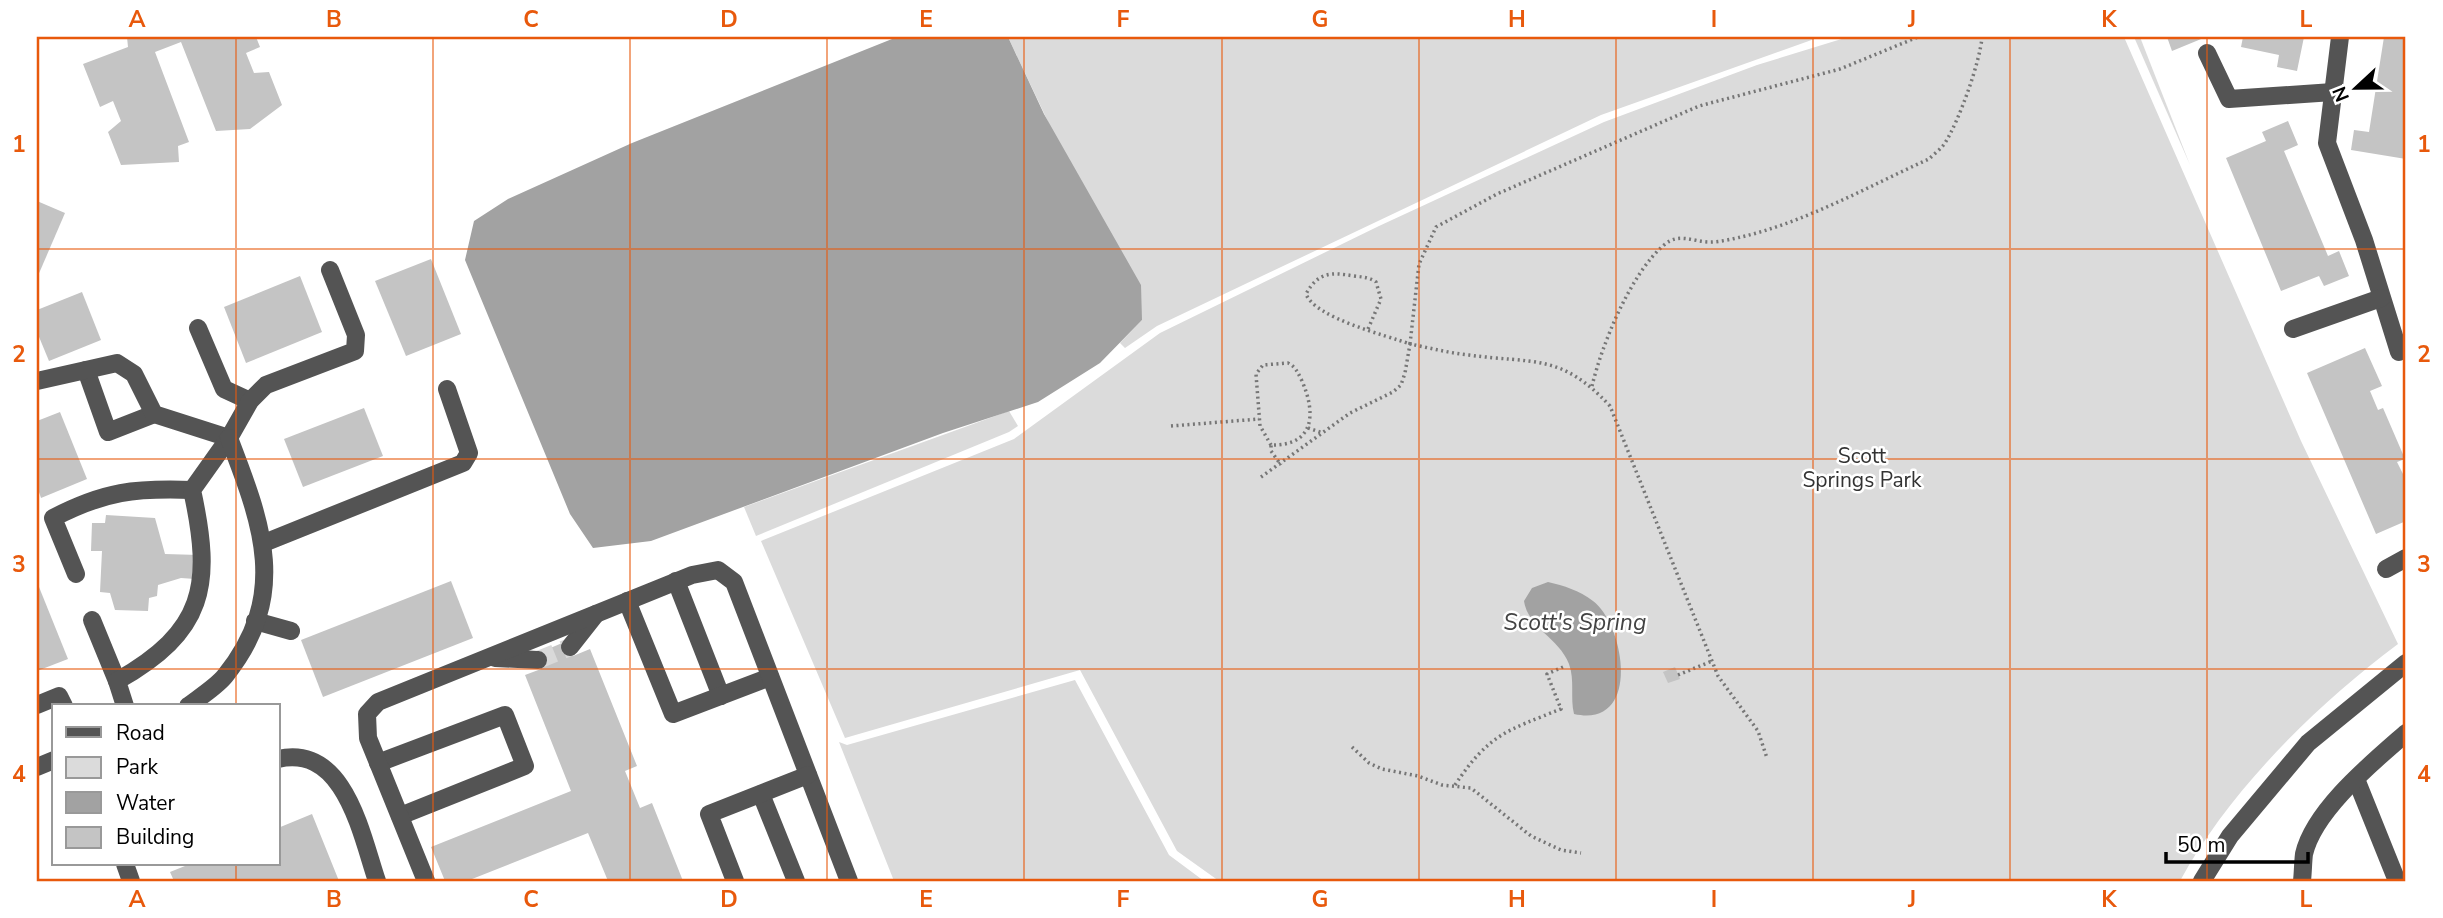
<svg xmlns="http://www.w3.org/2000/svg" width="2443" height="918" font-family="'Nunito Sans',sans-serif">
<rect width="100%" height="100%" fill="#fff"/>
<g fill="#dbdbdb">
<polygon points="1008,37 1820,37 1601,115 1157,326 1125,348 1120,343 1142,320"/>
<path d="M 1848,37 L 2124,37 L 2301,441 L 2398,644 C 2316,705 2229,791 2180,881 L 1219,881 L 1177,851 L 1080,670 L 845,738 L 761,541 L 1014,439 L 1160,333 L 1379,226 L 1604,122 L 1757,65 Z"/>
<polygon points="2134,37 2140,37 2190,165"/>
<polygon points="1009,411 1018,426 1009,432 756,536 744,507"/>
<polygon points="1075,680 1169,855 1204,881 894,881 839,742 847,745"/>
</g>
<g fill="#a2a2a2">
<polygon points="897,37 1008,37 1044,114 1141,285 1142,320 1100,363 1038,402 943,433 651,541 593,548 570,514 465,260 474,221 508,199 632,143"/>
<path d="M 1548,582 C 1564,586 1579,590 1593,601 C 1625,625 1642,729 1574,714 C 1570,697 1575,681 1569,664 C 1559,638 1528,628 1524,601 L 1532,588 Z"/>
</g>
<g fill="#c4c4c4">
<polygon points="127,37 256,37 260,47 246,53 254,73 269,72 282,105 250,129 216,131 181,42 155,52 189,142 178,146 179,162 121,165 108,132 121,121 113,101 100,107 83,64 128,47"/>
<polygon points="2167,37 2206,37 2172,51"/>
<polygon points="2243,37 2304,37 2297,71 2277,67 2279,55 2241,47"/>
<polygon points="2384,37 2406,37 2406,159 2351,150 2354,130 2369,132"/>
<polygon points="2288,121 2298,145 2284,151 2328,256 2339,251 2349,276 2324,286 2319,276 2281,291 2226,158 2266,141 2262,132"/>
<polygon points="37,201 65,213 37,278"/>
<polygon points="431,259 461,334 406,356 375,281"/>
<polygon points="300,276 322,332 246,363 224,307"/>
<polygon points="82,292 101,340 49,361 37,332 37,310"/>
<polygon points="2365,348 2382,386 2370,391 2378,410 2383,408 2405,459 2397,462 2406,480 2406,521 2376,534 2307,373"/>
<polygon points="364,408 383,456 303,487 284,439"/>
<polygon points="60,412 87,479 41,498 37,486 37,421"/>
<polygon points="106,515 155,518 165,554 199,555 195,579 181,578 158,585 157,596 149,598 148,611 115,610 110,593 100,592 102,551 91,551 92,523 105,523"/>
<polygon points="451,581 473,638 323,697 301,640"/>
<polygon points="37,582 68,659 37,671"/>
<polygon points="567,641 573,656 590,649 637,766 625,771 640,808 652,803 683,881 608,881 588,833 467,881 445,881 431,847 571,791 525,675 541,669 536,654"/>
<polygon points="1675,667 1680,679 1668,683 1663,672"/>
<polygon points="312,814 339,881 174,881 170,872 190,864 278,864 278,828"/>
</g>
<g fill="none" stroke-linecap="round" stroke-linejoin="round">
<polyline stroke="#d9d9d9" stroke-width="18" stroke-dasharray="18 9" stroke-linecap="butt" points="538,660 570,647"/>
<g stroke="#767676" stroke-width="3.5" stroke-dasharray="2 3.5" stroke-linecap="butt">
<path d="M 1368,329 L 1381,299 L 1376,282 C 1369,277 1362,277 1354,276 C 1331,272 1318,272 1306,294 C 1315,318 1385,335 1410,344 L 1419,264 L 1436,227 L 1497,194 L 1699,106 L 1840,69 L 1918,37"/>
<path d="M 1592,386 C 1602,344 1631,273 1664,245 C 1679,232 1693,242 1710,242 C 1720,242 1732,239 1741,237 C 1806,222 1869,186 1929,159 C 1934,154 1941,149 1945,143 C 1959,121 1980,62 1982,37"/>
<polyline points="1171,426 1259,419"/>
<polyline points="1308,428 1323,433"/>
<path d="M 1271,445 L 1260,426 L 1256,374 L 1263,365 L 1288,363 C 1296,367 1298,373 1302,381 C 1316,413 1315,446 1271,445 L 1271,451 L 1281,465"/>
<path d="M 1261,477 L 1350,413 L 1393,392 L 1401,385 L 1405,373 L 1410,344 C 1430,348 1449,353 1469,355 C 1534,364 1561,353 1610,406 L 1718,676 L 1758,731 L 1767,758"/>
<polyline points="1678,675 1712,661"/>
<polyline points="1352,747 1369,763 1382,769 1418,776 1442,785 1471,788 1531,836 1561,850 1581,853"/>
<path d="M 1455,785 C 1489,734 1506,731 1561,709 L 1547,674 L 1563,667"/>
</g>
<g stroke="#545454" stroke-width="18">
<polyline points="2340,37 2327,143 2364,240 2399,352"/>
<polyline points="2207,53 2229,99 2333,92"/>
<polyline points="198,328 224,389 250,401"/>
<polyline points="2293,329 2381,298"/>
<polyline points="86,370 108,432 154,414"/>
<polyline points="37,381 117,363 134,374 154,414 229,438"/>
<polyline points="264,543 463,463 469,453 447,389"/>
<polyline points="2386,569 2406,558"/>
<path d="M 76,574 L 53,518 C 105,491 135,488 192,490"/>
<polyline points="676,581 721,696"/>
<polyline points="627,601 673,714 770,677"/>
<polyline points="92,620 117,681"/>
<polyline points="255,621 291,631"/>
<polyline points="570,647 596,614"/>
<polyline points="495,658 538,660"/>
<polyline points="37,705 59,696 64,706"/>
<path d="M 125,706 L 117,681 C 205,631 213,586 192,490 L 229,438 L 250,401 L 266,385 L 355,351 L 356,335 L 330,270"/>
<path d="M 188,706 C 200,697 216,687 225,676 C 290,595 262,524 229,438"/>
<path d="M 278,759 C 345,744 361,834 377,881"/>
<polyline points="378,763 505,715 525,766 400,816"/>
<polyline points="37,767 54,760"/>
<polyline points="2356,779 2397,881"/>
<polyline points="761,794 796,881"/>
<polyline points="125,864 131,881"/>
<polyline points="426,881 368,738 367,714 378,702 692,575 718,570 734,582 849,881"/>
<polyline points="735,881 709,814 808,775"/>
<polyline points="2202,881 2230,836 2308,743 2406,663"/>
<path d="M 2302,881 C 2303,872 2303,862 2304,854 C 2314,810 2373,762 2406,733"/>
</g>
</g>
<path fill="none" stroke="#e8590c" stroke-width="2" stroke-opacity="0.55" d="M 236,37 L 236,706M 433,37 L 433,881M 630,37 L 630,881M 827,37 L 827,881M 1024,37 L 1024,881M 1222,37 L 1222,881M 1419,37 L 1419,881M 1616,37 L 1616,881M 1813,37 L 1813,881M 2010,37 L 2010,881M 2207,37 L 2207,881M 37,249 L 2406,249M 37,459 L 2406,459M 37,669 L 2406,669M 236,864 L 236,881"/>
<g text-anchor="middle" stroke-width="5" stroke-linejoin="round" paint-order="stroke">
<g font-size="21" fill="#323232" stroke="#fff">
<text x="1862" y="463">Scott<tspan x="1862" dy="24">Springs Park</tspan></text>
</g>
<g font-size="23" font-style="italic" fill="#434343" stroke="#fff">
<text x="1575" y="630">Scott's Spring</text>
</g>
</g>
<rect width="2443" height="918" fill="none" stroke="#ffffff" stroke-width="77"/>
<rect x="52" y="704" width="228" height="161" fill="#ffffff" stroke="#999999" stroke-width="2"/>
<rect x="66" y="727" width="35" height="10" fill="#545454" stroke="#999999" stroke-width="2"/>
<text x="116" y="740" font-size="21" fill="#000000">Road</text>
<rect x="66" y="757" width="35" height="21" fill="#dbdbdb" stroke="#999999" stroke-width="2"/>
<text x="116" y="774" font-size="21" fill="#000000">Park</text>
<rect x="66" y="792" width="35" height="21" fill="#a2a2a2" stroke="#999999" stroke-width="2"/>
<text x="116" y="810" font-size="21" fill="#000000">Water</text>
<rect x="66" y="827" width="35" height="21" fill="#c4c4c4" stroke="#999999" stroke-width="2"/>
<text x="116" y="844" font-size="21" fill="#000000">Building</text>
<g transform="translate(2356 88) rotate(248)" stroke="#ffffff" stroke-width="5" paint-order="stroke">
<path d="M0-5L12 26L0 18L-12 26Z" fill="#000000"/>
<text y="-10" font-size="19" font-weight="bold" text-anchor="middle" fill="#000000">N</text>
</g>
<path d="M2166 852v10h142v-10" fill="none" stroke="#000000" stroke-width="3.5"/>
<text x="2177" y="852" font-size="21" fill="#000000" stroke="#ffffff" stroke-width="5" paint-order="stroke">50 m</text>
<rect x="38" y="38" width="2366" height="842" fill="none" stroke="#e8590c" stroke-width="2.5"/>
<g font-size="23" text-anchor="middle" font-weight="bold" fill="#e8590c">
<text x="137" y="27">A</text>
<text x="334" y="27">B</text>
<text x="531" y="27">C</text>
<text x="729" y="27">D</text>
<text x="926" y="27">E</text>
<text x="1123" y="27">F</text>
<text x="1320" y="27">G</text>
<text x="1517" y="27">H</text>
<text x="1714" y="27">I</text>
<text x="1912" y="27">J</text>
<text x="2109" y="27">K</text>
<text x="2306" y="27">L</text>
<text x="19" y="152">1</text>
<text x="2424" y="152">1</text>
<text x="19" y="362">2</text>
<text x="2424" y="362">2</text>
<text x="19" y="572">3</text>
<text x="2424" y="572">3</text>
<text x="19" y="782">4</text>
<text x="2424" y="782">4</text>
<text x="137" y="907">A</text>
<text x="334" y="907">B</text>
<text x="531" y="907">C</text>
<text x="729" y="907">D</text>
<text x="926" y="907">E</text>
<text x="1123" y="907">F</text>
<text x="1320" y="907">G</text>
<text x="1517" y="907">H</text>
<text x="1714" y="907">I</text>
<text x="1912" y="907">J</text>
<text x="2109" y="907">K</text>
<text x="2306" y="907">L</text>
</g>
</svg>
